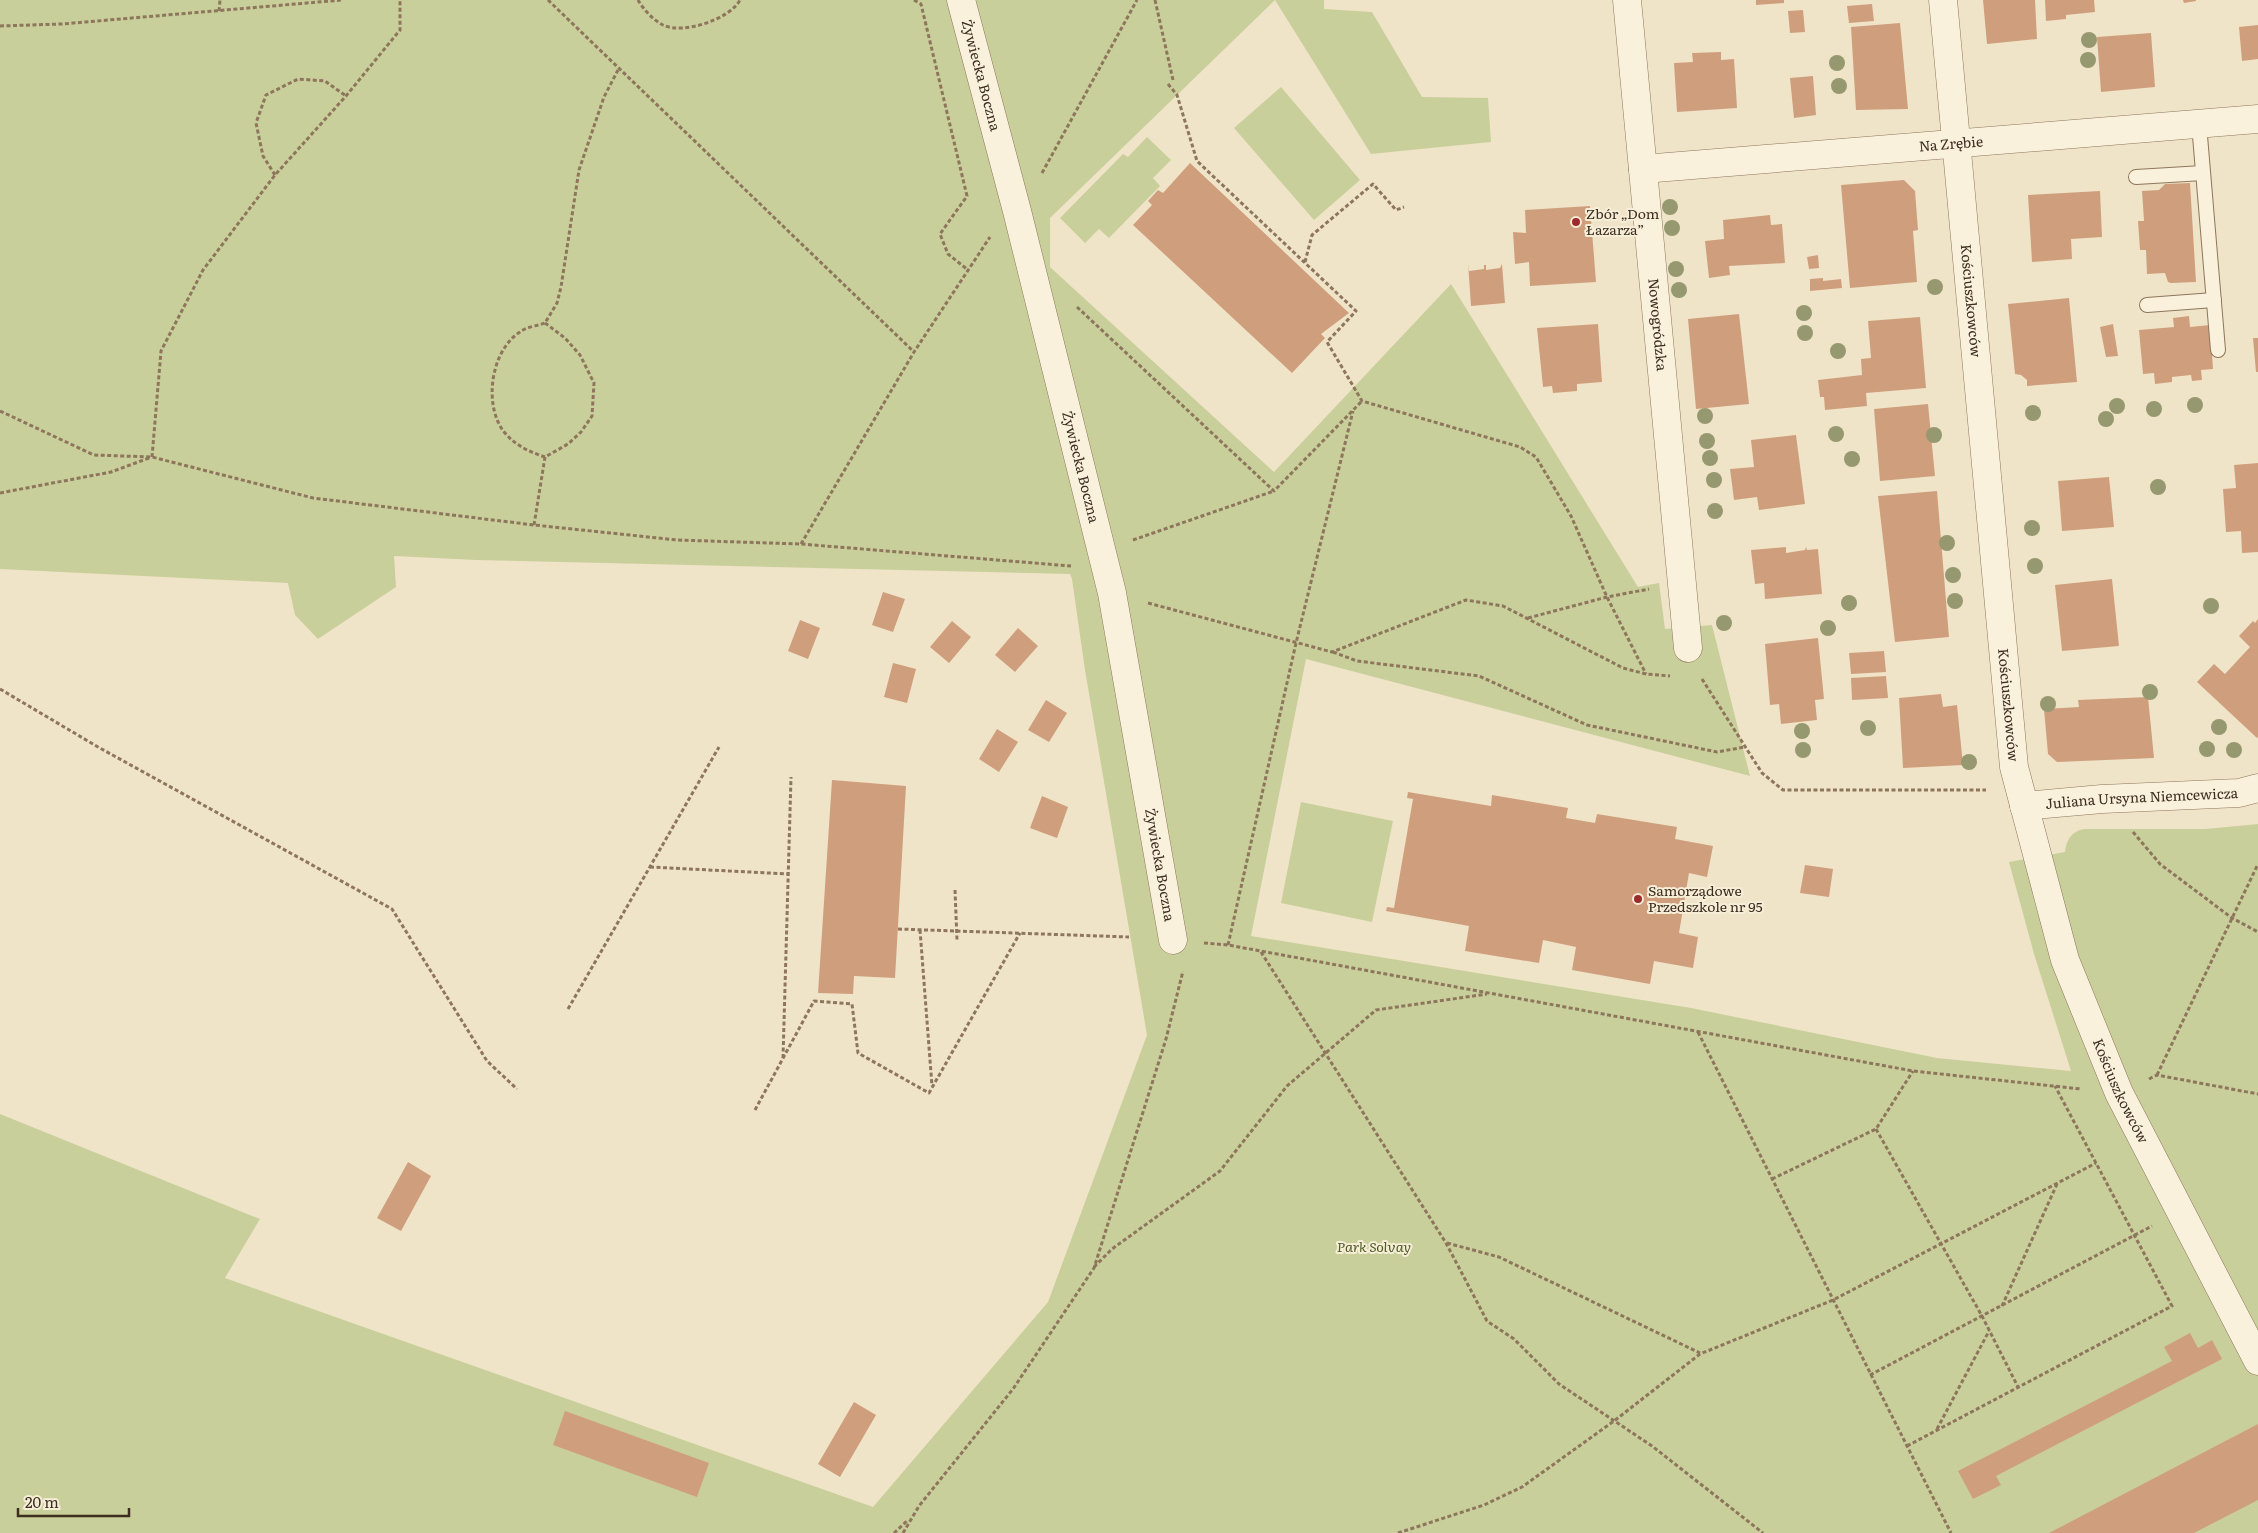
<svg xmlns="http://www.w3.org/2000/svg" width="2258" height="1533" font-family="Literata,serif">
<rect width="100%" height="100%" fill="#f0e4c8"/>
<g fill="#c9cf9b">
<path d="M 0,0 L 1275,0 L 1050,218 L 1050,267 L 1274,472 L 1451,284 L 1638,587 L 1659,583 L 1665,629 L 1712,625 L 1750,776 L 1306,659 L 1251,936 L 1691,1008 L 1937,1058 L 2071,1071 L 2034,954 L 2009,862 L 2065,852 C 2066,840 2072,831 2084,829 L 2205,829 L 2258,824 L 2258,1533 L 0,1533 L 0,1114 L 260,1219 L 225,1278 L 873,1507 L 1048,1302 L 1147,1035 L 1085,670 L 1072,579 L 1070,574 L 476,560 L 394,556 L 396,587 L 318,639 L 295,615 L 288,583 L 0,569 Z"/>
<polygon points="1275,0 1324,0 1324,9 1372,12 1422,97 1488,98 1491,142 1371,154"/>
<polygon points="1281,87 1360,180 1314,220 1234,128"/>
<polygon points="1147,137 1171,160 1153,178 1160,186 1109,238 1099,229 1085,243 1060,218 1123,154 1128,157"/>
<polygon points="1301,802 1393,821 1372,922 1281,903"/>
</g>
<g fill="#cf9f7d">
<polygon points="1756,0 1784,0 1784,3 1756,5"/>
<polygon points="1983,0 2035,0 2037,39 1987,44"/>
<polygon points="2045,0 2094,0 2095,12 2066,15 2066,19 2046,21"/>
<polygon points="2183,0 2196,0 2196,1 2184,3"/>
<polygon points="1872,4 1874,21 1849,23 1847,6"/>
<polygon points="1803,10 1805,32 1790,33 1788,11"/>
<polygon points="1900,23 1908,109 1856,110 1851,27"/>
<polygon points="2258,25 2258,59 2242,61 2239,27"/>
<polygon points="2151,33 2155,87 2101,92 2097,37"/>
<polygon points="1721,52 1721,60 1734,59 1737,108 1677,112 1674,63 1693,62 1692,53"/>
<polygon points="1813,76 1816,115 1794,118 1790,78"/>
<polygon points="1190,163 1349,313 1321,334 1325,338 1292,373 1133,225 1152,205 1148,201 1158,190 1163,193"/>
<polygon points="1904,180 1915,191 1918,230 1913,231 1917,282 1850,288 1841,185"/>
<polygon points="2190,183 2196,282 2171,283 2168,282 2165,273 2147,274 2146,250 2140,250 2138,221 2144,221 2142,191 2159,190 2165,184"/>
<polygon points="2100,191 2102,237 2071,239 2072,259 2032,262 2028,195"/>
<polygon points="1590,206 1596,282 1530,286 1529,262 1515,264 1513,232 1526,233 1525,210"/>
<polygon points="1770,215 1771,225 1782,224 1785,263 1729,266 1730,275 1709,278 1705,241 1724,239 1723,220"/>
<polygon points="1818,255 1819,268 1809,269 1807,257"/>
<polygon points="1468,263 1469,271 1484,269 1484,265 1486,265 1486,270 1500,268 1502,264 1505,303 1471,306"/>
<polygon points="1823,278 1823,281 1841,279 1842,288 1810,291 1810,279"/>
<polygon points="2069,298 2077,382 2027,386 2027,380 2021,375 2015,374 2008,304"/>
<polygon points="1739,314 1749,404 1696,409 1688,319"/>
<polygon points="2189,316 2190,327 2210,325 2213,369 2201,370 2202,380 2192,381 2191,375 2172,377 2172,382 2155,384 2154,373 2143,374 2139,330 2174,327 2173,318"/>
<polygon points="1920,317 1926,388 1866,393 1867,406 1825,410 1824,397 1820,397 1818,380 1862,375 1861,359 1871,358 1868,321"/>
<polygon points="1598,324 1602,382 1577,384 1577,391 1553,393 1552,386 1543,387 1537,328"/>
<polygon points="2113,324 2118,356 2106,357 2100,327"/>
<polygon points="2253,338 2258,338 2258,372 2256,372"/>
<polygon points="1928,404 1935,476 1880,481 1874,409"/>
<polygon points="1796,435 1805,504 1759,510 1757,497 1734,500 1730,469 1754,467 1751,440"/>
<polygon points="2258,463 2258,552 2242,553 2241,531 2226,532 2223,489 2236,488 2234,465"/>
<polygon points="2109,477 2114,527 2062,531 2058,481"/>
<polygon points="1937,491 1949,637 1895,642 1878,496"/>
<polygon points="1786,547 1786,553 1805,550 1806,547 1807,550 1818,549 1822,594 1765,599 1764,583 1755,584 1751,550"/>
<polygon points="2112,579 2119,646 2062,651 2055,585"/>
<polygon points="883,592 905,599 893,632 872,625"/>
<polygon points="2258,619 2258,737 2257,738 2197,682 2214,664 2225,674 2250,647 2239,636 2253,621 2255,623"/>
<polygon points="800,620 820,628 808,659 788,651"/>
<polygon points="952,621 971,637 949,663 930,647"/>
<polygon points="1018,628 1038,646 1015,672 995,655"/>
<polygon points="1818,638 1824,699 1815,700 1817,720 1781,724 1779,704 1770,705 1765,644"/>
<polygon points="1884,651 1886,672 1851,674 1849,653"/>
<polygon points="893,663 916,669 907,703 884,697"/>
<polygon points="1886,676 1888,698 1852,700 1851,678"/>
<polygon points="1941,694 1943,707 1957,705 1963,765 1903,768 1899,698"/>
<polygon points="2148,697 2154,758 2057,762 2048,754 2044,709 2079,707 2078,700"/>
<polygon points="1046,700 1067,713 1049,742 1028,730"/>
<polygon points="997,729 1018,742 999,772 979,759"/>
<polygon points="832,780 906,786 895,978 854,976 853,994 818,993"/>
<polygon points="1408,792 1491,806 1492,795 1568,808 1566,818 1595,823 1597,814 1677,827 1675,839 1713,846 1707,877 1689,873 1679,933 1698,937 1693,968 1654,961 1650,984 1572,970 1576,947 1543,940 1539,963 1465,951 1469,926 1386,911 1387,907 1394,908 1413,799 1407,798"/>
<polygon points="1042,796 1068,807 1057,838 1030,828"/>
<polygon points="1805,865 1833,869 1829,897 1800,893"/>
<polygon points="408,1162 431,1176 401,1231 377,1218"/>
<polygon points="2190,1333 2198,1348 2212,1340 2222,1359 1996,1476 2001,1485 1973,1499 1958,1471 2172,1361 2164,1347"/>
<polygon points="854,1402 876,1415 840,1477 818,1464"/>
<polygon points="565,1411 709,1463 697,1497 553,1445"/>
<polygon points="2258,1424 2258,1500 2194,1533 2049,1533"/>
</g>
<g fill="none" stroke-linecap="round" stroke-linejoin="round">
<defs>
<g id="lane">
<polyline points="2199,124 2218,350"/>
<polyline points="2136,177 2203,173"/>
<polyline points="2147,305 2214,300"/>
</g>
<g id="street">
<path id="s1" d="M 961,0 L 1017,211 L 1112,593 L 1173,940"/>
<path id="s2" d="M 1627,0 L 1688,648"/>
<path id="s3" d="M 1943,0 L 2014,767 L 2065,960 L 2119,1093 L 2258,1361"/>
<path id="s4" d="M 1643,169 L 2258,119"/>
<path id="s5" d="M 2024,806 L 2102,799 L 2239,793 L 2258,788"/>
</g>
</defs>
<use href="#lane" stroke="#8d765c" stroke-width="16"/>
<use href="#street" stroke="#8d765c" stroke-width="29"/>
<g stroke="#8d765c" stroke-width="3" stroke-dasharray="4 2.5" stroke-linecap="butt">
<polyline points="548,0 914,352"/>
<path d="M 638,0 C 643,9 653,20 663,25 C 683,35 730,19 740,0"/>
<polyline points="914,0 921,4 967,196 940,234 948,254 968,270"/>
<polyline points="1155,0 1173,80"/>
<polyline points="219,11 220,0"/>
<polyline points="0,26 62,24 342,0"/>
<polyline points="1168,84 1177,95 1197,161 1356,311 1327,342 1362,401 1520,447 1536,457 1571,516 1607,597 1646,674"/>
<polyline points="1042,173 1137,0"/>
<polyline points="275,175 263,156 256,123 266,95 298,79 325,81 346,96"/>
<polyline points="1305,262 1312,235 1373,184 1396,210 1404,207"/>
<polyline points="1077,307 1274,491 1362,401"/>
<path d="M 545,323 L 565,338 L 580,355 L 594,383 L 592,416 L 581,432 L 568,444 L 545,457 C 530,452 516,446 505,433 C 483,407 490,351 520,332 C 526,327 537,326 545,323 L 557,303 L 561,287 L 579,170 L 604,97 L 618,70"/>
<polyline points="0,411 94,455 152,457 313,498 534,525 677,540 801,544 1071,566"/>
<polyline points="152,457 161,351 203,270 275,175 346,96 400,30 400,0"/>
<polyline points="0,493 111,472 149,458"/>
<polyline points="534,525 545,457"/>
<polyline points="1133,540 1274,491"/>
<polyline points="801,544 914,352 990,237"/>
<polyline points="1148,603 1332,652 1466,600 1503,606 1623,668 1646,674 1670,676"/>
<polyline points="1528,618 1607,597 1649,589"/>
<polyline points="1333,652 1357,661 1479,676 1587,725 1717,752 1745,747"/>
<polyline points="1702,679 1762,773 1783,790 1986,790"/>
<polyline points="0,689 98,747 392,909 487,1061 517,1089"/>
<polyline points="2133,832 2160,864 2232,918 2258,932"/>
<polyline points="650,867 789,874"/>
<polyline points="955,890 957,940"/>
<polyline points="898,929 1129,937"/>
<polyline points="920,930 932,1086"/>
<polyline points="1204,943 1228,945 1913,1071 2081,1089"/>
<polyline points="1228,945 1296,643 1353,411"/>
<polyline points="1261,952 1446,1243 1487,1321 1514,1339 1559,1384 1652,1446 1763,1533"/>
<polyline points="568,1009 719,747"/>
<polyline points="1698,1032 1951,1533"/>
<polyline points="783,1058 791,777"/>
<polyline points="2157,1075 2258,864"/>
<polyline points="2149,1079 2157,1075 2258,1094"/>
<polyline points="755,1110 814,1001 852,1004 858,1053 929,1093 1020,933"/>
<polyline points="1876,1129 1982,1316 2018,1387"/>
<polyline points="1772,1179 1876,1129 1913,1071"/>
<polyline points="1447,1243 1499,1257 1700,1353"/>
<polyline points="1094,1267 1112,1249 1220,1171 1287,1086 1376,1010 1487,994"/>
<polyline points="2002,1306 2057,1184"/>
<polyline points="1870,1375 2152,1226"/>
<polyline points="1937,1429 1989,1331"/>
<polyline points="1907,1446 2172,1306 2055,1086"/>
<polyline points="894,1533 907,1521"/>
<polyline points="903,1533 919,1506 1013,1389 1094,1268 1166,1039 1183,971"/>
<polyline points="1398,1533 1484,1505 1522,1487 1614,1421 1700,1354 1833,1300 2096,1163"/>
</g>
<use href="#lane" stroke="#faf1dc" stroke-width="14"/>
<use href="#street" stroke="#faf1dc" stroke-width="28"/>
</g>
<g fill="#96986f">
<circle cx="2089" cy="40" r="8"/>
<circle cx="2088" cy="60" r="8"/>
<circle cx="1837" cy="63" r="8"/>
<circle cx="1839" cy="86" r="8"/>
<circle cx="1670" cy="207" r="8"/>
<circle cx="1672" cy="228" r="8"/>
<circle cx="1676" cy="269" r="8"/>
<circle cx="1935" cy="287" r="8"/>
<circle cx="1679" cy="290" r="8"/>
<circle cx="1804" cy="313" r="8"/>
<circle cx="1805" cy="333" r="8"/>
<circle cx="1838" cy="351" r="8"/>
<circle cx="2195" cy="405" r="8"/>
<circle cx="2117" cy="406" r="8"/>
<circle cx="2154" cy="409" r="8"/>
<circle cx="2033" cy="413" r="8"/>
<circle cx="1705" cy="416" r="8"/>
<circle cx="2106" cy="419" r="8"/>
<circle cx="1836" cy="434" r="8"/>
<circle cx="1934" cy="435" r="8"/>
<circle cx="1707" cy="441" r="8"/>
<circle cx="1710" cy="458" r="8"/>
<circle cx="1852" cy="459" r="8"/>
<circle cx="1714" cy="480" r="8"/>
<circle cx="2158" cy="487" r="8"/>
<circle cx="1715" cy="511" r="8"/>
<circle cx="2032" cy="528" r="8"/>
<circle cx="1947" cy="543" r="8"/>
<circle cx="2035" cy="566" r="8"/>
<circle cx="1953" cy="575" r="8"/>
<circle cx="1955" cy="601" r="8"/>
<circle cx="1849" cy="603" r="8"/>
<circle cx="2211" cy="606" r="8"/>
<circle cx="1724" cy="623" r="8"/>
<circle cx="1828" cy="628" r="8"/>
<circle cx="2150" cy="692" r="8"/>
<circle cx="2048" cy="704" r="8"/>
<circle cx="2219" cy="727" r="8"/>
<circle cx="1868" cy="728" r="8"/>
<circle cx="1802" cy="731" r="8"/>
<circle cx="2207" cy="749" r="8"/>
<circle cx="1803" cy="750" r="8"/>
<circle cx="2234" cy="750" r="8"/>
<circle cx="1969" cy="762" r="8"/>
</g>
<g fill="#9e2a2b" stroke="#f7eed8" stroke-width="2">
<circle cx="1576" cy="222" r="5"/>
<circle cx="1638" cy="899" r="5"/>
</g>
<g text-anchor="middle" stroke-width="4" stroke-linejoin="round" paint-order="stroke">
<g font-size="14" fill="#3d2e20" stroke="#f7eed8">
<text dy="5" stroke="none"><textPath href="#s1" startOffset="78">Żywiecka Boczna</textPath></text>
<text dy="5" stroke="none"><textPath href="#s4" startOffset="309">Na Zrębie</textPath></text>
<text dy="5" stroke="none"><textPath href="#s3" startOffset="302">Kościuszkowców</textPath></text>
<text dy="5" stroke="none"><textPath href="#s2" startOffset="326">Nowogródzka</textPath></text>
<text dy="5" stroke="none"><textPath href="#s1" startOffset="482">Żywiecka Boczna</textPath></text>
<text dy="5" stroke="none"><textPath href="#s3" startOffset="708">Kościuszkowców</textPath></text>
<text dy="5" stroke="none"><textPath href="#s5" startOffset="118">Juliana Ursyna Niemcewicza</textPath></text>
<text dy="5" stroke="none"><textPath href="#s1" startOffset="888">Żywiecka Boczna</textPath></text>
<text dy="5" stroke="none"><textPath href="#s3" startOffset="1112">Kościuszkowców</textPath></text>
</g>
<g font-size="14" fill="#3d2e20" stroke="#f7eed8" text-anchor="start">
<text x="1586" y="219">Zbór „Dom<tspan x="1586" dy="16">Łazarza”</tspan></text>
<text x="1648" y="896">Samorządowe<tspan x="1648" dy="16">Przedszkole nr 95</tspan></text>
</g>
<g font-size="14" font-style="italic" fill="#4d5a26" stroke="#f7eed8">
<text x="1374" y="1252">Park Solvay</text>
</g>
</g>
<path d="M18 1508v8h111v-8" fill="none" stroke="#3d2e20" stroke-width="2.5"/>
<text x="25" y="1508" font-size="15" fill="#3d2e20" stroke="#f7eed8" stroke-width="4" paint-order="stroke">20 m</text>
</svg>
